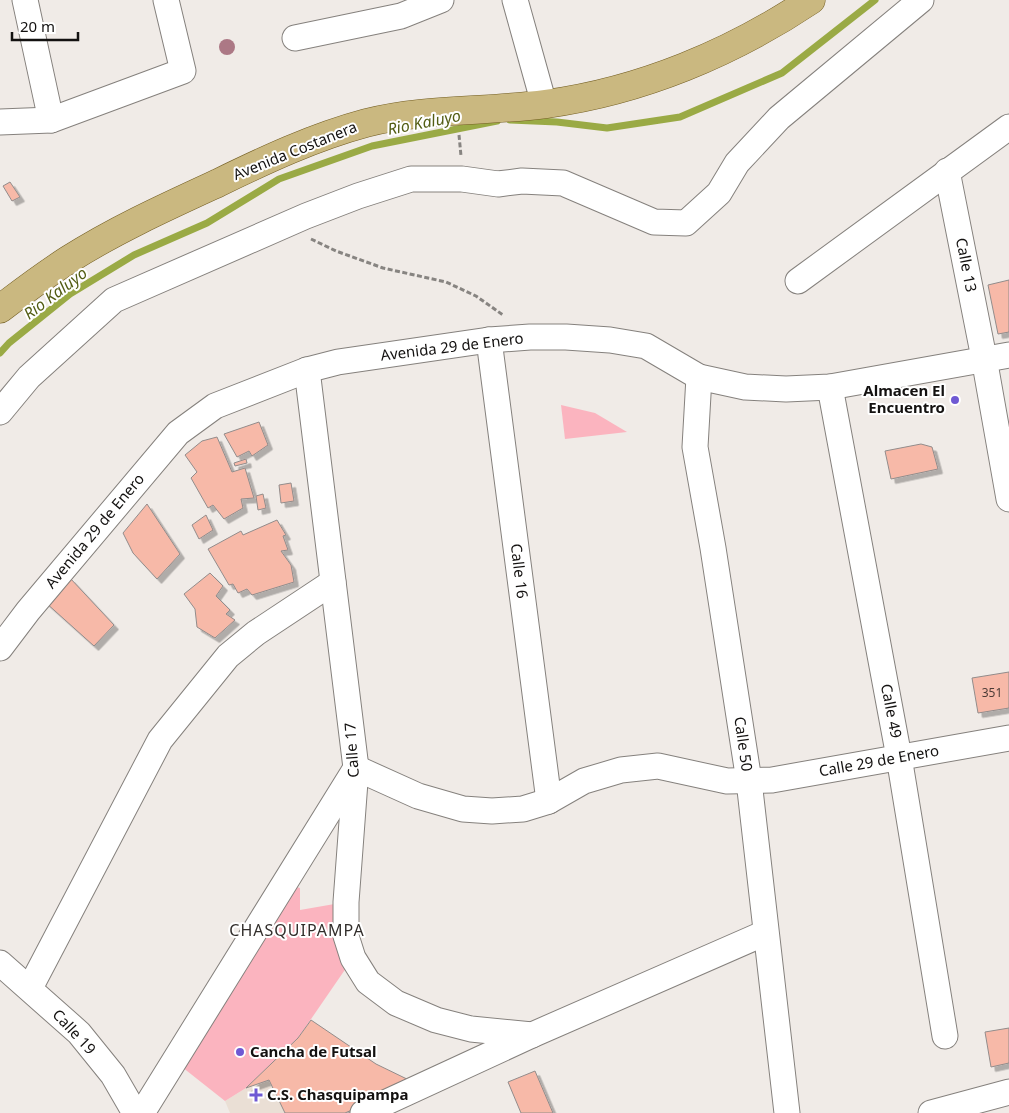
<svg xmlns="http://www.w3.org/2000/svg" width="1009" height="1113" font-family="'Noto Sans',sans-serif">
<defs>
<filter id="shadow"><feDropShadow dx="4.5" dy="4.5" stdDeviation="0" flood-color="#0004"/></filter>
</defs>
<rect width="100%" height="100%" fill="#f0ebe7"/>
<polygon fill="#eadfd5" points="269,1080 285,1113 230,1113 225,1101 246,1088"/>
<g fill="#fbb4bf">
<polygon points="561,405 595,413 627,432 565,439"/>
<polygon points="287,884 300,888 300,910 346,902 353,958 298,1038 246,1088 225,1101 182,1067"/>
</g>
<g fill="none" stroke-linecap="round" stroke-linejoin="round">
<g stroke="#9aaa45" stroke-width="7">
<polyline points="510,120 557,122 607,128 680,117 782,73 875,0"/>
<polyline points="0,353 9,343 70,294 134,255 207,223 279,179 372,146 497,121"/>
</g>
</g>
<g fill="#f7b9a8" stroke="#928c8b" filter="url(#shadow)">
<polygon points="10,182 20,197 12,201 3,186"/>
<polygon points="1009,280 1009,332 998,334 988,285"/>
<polygon points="259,422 268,445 252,456 249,451 237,457 224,434"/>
<polygon points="217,437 232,472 245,468 254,498 241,499 243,508 224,519 213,505 208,508 191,478 197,472 185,455 202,441"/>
<polygon points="921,444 932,447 938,469 891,479 885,451"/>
<polygon points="246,459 247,463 235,466 234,463"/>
<polygon points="291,483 294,501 281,503 279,485"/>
<polygon points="263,494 266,508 258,510 256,496"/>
<polygon points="147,504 180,554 157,579 133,553 123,533"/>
<polygon points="206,515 213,530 199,539 192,525"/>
<polygon points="277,520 286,535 283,536 288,550 281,551 291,565 294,582 252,595 247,589 238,593 233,584 229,585 208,549 241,531 243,535"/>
<polygon points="210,573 223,586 216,596 230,610 226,614 235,620 215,638 197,627 195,609 184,594"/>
<polygon points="70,578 114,625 94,646 45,602"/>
<polygon points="1009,672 1009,708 978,713 972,678"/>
<polygon points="311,1020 376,1064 411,1081 400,1089 345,1113 285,1113 269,1080 246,1088 298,1038"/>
<polygon points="1009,1028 1009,1063 991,1067 985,1032"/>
<polygon points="535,1071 553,1113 521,1113 508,1082"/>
</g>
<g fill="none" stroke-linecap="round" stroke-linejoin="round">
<defs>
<g id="minor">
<polyline points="25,0 51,120"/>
<polyline points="515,0 544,104"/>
<polyline points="295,38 401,16 441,0"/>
<polyline points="0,122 51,120 183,71 166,0"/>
<polyline points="947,171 984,358 1009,499"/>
<polyline points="798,281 1009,127"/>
<polyline points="489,340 549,801"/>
<polyline points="307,370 356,768 346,902 346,936 353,958 368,982 396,1003 436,1020 471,1029 532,1035"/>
<polyline points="699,377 695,447 713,548 749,781 787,1113"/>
<polyline points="830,387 899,757 945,1036"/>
<polyline points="0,412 29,377 114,300 306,216 358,196 411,179 462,179 498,184 522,181 563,183 654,222 686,223 719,193 737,163 779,118 921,0"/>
<polyline points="0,648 28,611 178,433 215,406 307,370 338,362 489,340 530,337 566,337 610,340 646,346 699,377 745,387 786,389 830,387 1009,355"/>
<polyline points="0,963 79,1033 113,1075 135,1113"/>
<polyline points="30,988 160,740 228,656 256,633 333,582"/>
<polyline points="142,1113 356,768 418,796 463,809 492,811 523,809 549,801 584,781 621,770 658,766 727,781 772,780 1009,738"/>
<polyline points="363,1113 532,1035 765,933"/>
<polyline points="931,1113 1009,1092"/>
</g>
<path id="major" d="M 0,309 C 22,292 45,275 68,260 C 115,230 168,206 218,183 C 265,160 314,137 366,123 C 425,108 485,112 546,104 C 641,91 732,53 811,0"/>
</defs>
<use href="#minor" stroke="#85817d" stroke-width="27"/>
<use href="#major" stroke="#735e22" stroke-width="29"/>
<g stroke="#878481" stroke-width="3" stroke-dasharray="5 2.5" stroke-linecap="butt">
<polyline points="459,135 461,156"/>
<polyline points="311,239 336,251 383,268 446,282 476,296 503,315"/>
</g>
<use href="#minor" stroke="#fff" stroke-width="25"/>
<use href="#major" stroke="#cab880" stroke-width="28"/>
</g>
<circle fill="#ac7885" cx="227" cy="47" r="8"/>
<g fill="#6f59d3" stroke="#fff" stroke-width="2">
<circle cx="955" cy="400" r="5"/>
<circle cx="240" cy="1052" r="5"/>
<path d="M253.5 1087.5h5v5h5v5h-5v5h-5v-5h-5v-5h5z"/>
</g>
<g text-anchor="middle" stroke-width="4" stroke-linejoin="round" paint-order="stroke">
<g font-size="12" fill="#4c3b36">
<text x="992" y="697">351</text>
</g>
<g font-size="15" fill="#131110" stroke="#fff">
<text transform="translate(295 151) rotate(-22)" y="5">Avenida Costanera</text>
<text transform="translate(966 265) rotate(79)" y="5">Calle 13</text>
<text transform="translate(452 347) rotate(-7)" y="5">Avenida 29 de Enero</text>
<text transform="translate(95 531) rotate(-50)" y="5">Avenida 29 de Enero</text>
<text transform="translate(519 571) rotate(83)" y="5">Calle 16</text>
<text transform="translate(891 711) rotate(79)" y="5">Calle 49</text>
<text transform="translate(743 744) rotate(82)" y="5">Calle 50</text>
<text transform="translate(352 750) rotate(-94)" y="5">Calle 17</text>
<text transform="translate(879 761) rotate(-10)" y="5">Calle 29 de Enero</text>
<text transform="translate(74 1032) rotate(47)" y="5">Calle 19</text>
</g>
<g font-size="15" font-weight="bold" fill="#131110" stroke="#fff" text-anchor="start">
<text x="945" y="396" text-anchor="end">Almacen El<tspan x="945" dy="17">Encuentro</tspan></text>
<text x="250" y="1057">Cancha de Futsal</text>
<text x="267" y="1100">C.S. Chasquipampa</text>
</g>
<g font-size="16" font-style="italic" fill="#535d14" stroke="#fff">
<text transform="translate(424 122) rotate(-11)" y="6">Rio Kaluyo</text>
<text transform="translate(55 293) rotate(-37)" y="6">Rio Kaluyo</text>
</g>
<g font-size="16" letter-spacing="1" fill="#322e2b" stroke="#fff">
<text x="297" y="936">CHASQUIPAMPA</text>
</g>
</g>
<path d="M12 32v8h66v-8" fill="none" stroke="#131110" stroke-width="2.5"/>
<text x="20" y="32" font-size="15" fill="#131110" stroke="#ffffff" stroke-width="4" paint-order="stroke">20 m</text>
</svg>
